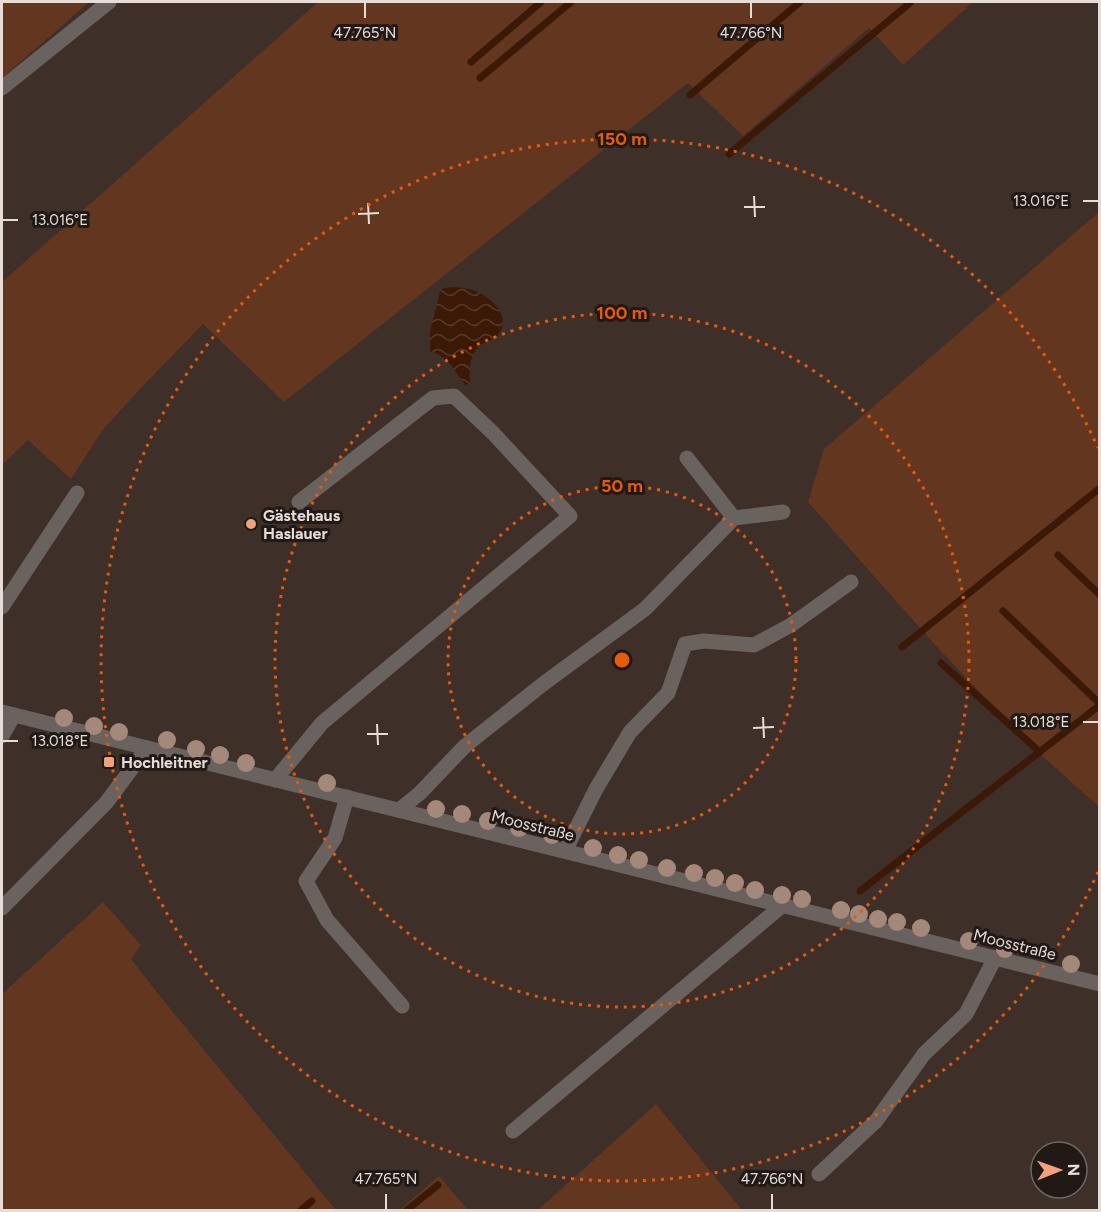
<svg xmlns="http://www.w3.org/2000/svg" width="1101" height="1212" font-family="Figtree,sans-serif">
<defs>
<pattern id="water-waves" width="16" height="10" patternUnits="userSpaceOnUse" patternTransform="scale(1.5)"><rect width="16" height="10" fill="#3b1906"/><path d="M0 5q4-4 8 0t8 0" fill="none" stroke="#573a2a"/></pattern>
</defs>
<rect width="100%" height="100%" fill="#3e2f28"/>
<g fill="#63361f">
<polygon points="2,2 89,2 2,78"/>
<polygon points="318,2 973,2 903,65 869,28 743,136 688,83 284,402 203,324 139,390 102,431 71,479 28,440 2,465 2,282"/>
<polygon points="1099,212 1099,807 1028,743 936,646 808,502 824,449"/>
<polygon points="103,902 141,945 131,959 163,1000 336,1210 2,1210 2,994"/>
<polygon points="656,1104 742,1210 538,1210"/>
<polygon points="439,1176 468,1210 400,1210"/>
</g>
<path fill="url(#water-waves)" d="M 454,287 C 460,288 466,288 472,290 C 490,295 513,316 498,335 C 491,343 480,342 475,351 C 469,362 469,371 470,383 L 465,385 L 451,365 L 440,355 L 430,351 L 430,332 L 440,292 L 443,288 Z"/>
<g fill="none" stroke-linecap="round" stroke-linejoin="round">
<g stroke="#3b1906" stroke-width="7">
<polyline points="471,62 541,2"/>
<polyline points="480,78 571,2"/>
<polyline points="690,95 800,2"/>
<polyline points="729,154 911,2"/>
<polyline points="1058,555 1100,595"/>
<polyline points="1003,611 1100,704"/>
<polyline points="902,647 1100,488"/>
<polyline points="941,663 1040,752"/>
<polyline points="860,891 1100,705"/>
<polyline points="301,1210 312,1201"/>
<polyline points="407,1210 438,1185"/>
</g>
<g stroke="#6a625f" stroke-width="15">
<polyline points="2,88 109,2"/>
<polyline points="687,458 734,518"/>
<polyline points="2,607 77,493"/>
<polyline points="2,712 1100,984"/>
<polyline points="2,736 14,715"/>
<polyline points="275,780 322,723 570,516 493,433 454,396 433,398 299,502"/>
<polyline points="347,797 335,838 306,881 327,920 402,1006"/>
<polyline points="399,810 420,793 465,746 543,684 645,609 734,518 783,512"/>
<polyline points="565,851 596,789 630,732 668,693 685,644 704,641 754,645 791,625 851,582"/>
<polyline points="2,908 106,803 147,748"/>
<polyline points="513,1131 783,905"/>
<polyline points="819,1174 876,1121 924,1054 966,1014 995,958"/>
</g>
</g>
<g fill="#a48879">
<circle cx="64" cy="718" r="9"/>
<circle cx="94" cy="726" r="9"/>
<circle cx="119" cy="732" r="9"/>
<circle cx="167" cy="740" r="9"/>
<circle cx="196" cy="749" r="9"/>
<circle cx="220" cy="755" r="9"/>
<circle cx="246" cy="763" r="9"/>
<circle cx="327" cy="783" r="9"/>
<circle cx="436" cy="809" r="9"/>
<circle cx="462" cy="814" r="9"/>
<circle cx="488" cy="821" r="9"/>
<circle cx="519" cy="828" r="9"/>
<circle cx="552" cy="835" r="9"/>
<circle cx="593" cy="848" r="9"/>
<circle cx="618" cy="855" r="9"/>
<circle cx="639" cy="860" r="9"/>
<circle cx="667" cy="868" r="9"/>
<circle cx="694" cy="873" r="9"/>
<circle cx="715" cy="878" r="9"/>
<circle cx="735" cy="883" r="9"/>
<circle cx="755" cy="890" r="9"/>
<circle cx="782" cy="895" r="9"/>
<circle cx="802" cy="899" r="9"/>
<circle cx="841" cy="910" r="9"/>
<circle cx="859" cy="914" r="9"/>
<circle cx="878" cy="919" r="9"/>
<circle cx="897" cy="922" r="9"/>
<circle cx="921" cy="928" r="9"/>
<circle cx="969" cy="941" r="9"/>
<circle cx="1005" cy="949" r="9"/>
<circle cx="1071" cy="964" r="9"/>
</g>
<path fill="none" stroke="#e6dcd8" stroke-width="2" d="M 365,3 L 365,18M 751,3 L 751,18M 754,196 L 755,217M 1083,201 L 1098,201M 368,203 L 369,224M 744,207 L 765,207M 358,214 L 379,213M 3,220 L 18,220M 763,717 L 764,738M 1083,722 L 1098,722M 377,724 L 378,745M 753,728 L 774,727M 367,734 L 388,734M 3,741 L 18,741M 386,1194 L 386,1209M 772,1194 L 772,1209"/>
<g fill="none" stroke="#e8590c" stroke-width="3" stroke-dasharray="3 6">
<circle cx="622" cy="660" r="174"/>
<circle cx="622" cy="660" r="347"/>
<path d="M1098 872A521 521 0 1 1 1098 448"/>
</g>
<g fill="#f1a27b" stroke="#201916" stroke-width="2">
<circle cx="251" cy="524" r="6"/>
<rect x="103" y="756" width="12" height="12" rx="3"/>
</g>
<g text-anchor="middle" stroke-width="6" stroke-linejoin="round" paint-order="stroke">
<g font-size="16" font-weight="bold" fill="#e6dcd8" stroke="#201916" text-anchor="start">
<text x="263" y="521">Gästehaus<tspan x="263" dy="18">Haslauer</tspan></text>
<text x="121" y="768">Hochleitner</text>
</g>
<g font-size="16" fill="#e6dcd8" stroke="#201916">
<text transform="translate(533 825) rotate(14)" y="6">Moosstraße</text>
<text transform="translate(1015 944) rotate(14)" y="6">Moosstraße</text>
</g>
</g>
<g font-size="15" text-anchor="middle" fill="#e6dcd8" stroke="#201916" stroke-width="6" stroke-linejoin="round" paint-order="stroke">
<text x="365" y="38">47.765°N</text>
<text x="751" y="38">47.766°N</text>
<text x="1041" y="206">13.016°E</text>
<text x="60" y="225">13.016°E</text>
<text x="1041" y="727">13.018°E</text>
<text x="60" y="746">13.018°E</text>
<text x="386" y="1184">47.765°N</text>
<text x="772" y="1184">47.766°N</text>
</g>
<circle cx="622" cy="660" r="9" fill="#e8590c" stroke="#201916" stroke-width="3"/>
<g font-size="18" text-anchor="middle" font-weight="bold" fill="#e8590c" stroke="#201916" stroke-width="6" stroke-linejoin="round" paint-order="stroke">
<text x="622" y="145">150 m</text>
<text x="622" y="319">100 m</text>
<text x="622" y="492">50 m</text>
</g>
<rect width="1101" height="1212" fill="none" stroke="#e6dcd8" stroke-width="6"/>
<g transform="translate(1059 1170) rotate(89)"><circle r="28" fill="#201916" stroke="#6f6764" stroke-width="1.5"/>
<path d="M0-4.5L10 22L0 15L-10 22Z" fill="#f1a27b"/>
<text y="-9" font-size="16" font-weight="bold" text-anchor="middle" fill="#e6dcd8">N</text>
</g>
</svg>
